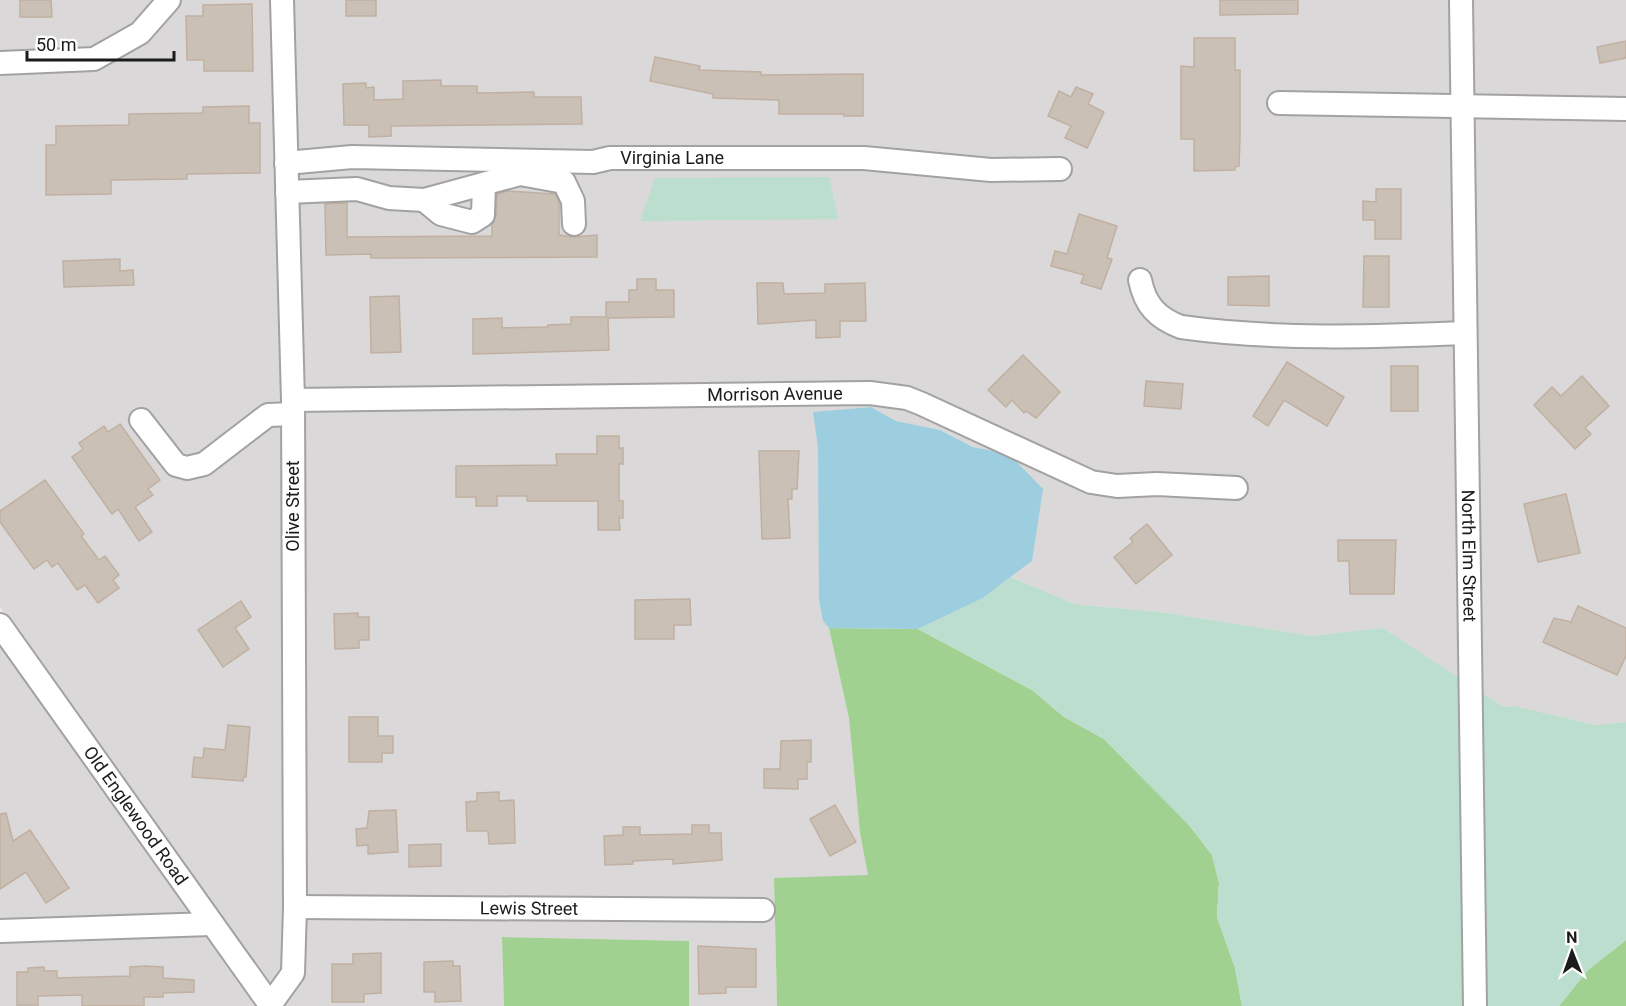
<svg xmlns="http://www.w3.org/2000/svg" width="1626" height="1006" font-family="Roboto,sans-serif">
<rect width="100%" height="100%" fill="#eeeae0"/>
<g fill="#dad8d8">
<polygon points="0,0 1626,0 1626,722 1596,725 1514,706 1504,707 1383,628 1312,636 1167,613 1074,604 1011,577 1032,561 1009,454 973,447 940,430 896,421 871,407 814,412 818,448 823,621 829,628 849,718 860,833 868,875 774,879 777,1006 689,1006 689,941 502,937 504,1006 284,1006 0,607"/>
<polygon points="0,643 203,931 258,1006 0,1006"/>
</g>
<g fill="#a1d191">
<polygon points="829,628 918,629 1032,690 1064,717 1104,739 1189,825 1212,855 1219,883 1217,917 1235,968 1242,1006 777,1006 774,878 868,875 860,833 849,718"/>
<polygon points="502,937 689,941 689,1006 504,1006"/>
<polygon points="1626,940 1626,1006 1559,1006 1588,970"/>
</g>
<g fill="#bbdecf">
<polygon points="829,177 838,219 640,221 655,178"/>
<polygon points="1011,577 1074,604 1167,613 1312,636 1383,628 1504,707 1514,706 1596,725 1626,722 1626,940 1588,970 1559,1006 1242,1006 1235,968 1217,917 1219,883 1212,855 1189,825 1104,739 1064,717 1032,690 918,629 983,598"/>
</g>
<polygon fill="#9ccee0" points="871,407 896,421 940,430 973,447 1009,454 1043,489 1032,561 983,598 918,629 829,628 823,621 819,600 818,448 813,412"/>
<g fill="#cac0b6" stroke="#c1b0a1" stroke-width="1.5">
<polygon points="20,0 51,0 52,17 20,17"/>
<rect x="346" y="0" width="30" height="16"/>
<polygon points="1220,0 1298,0 1298,14 1220,15"/>
<polygon points="252,4 253,71 204,71 204,60 187,60 186,16 203,16 203,5"/>
<polygon points="1194,38 1235,38 1235,70 1240,70 1240,138 1239,166 1235,167 1235,170 1194,171 1194,139 1181,139 1181,66 1194,67"/>
<polygon points="1626,41 1626,58 1600,63 1597,47"/>
<polygon points="655,57 700,66 699,70 761,72 761,75 863,74 863,116 844,116 844,114 779,114 779,100 713,98 713,94 650,81"/>
<polygon points="441,80 441,86 477,86 477,93 534,92 534,97 581,97 582,124 391,126 391,136 369,137 369,125 344,125 343,84 366,83 366,88 374,87 374,100 403,99 403,81"/>
<polygon points="1076,87 1093,94 1088,104 1104,112 1087,148 1065,138 1071,126 1048,116 1059,91 1071,97"/>
<polygon points="249,106 249,123 260,123 260,173 187,174 187,179 111,180 111,194 46,195 46,145 56,145 56,126 129,125 129,114 203,113 203,107"/>
<polygon points="1376,189 1401,189 1401,239 1375,239 1375,220 1363,220 1363,201 1376,202"/>
<polygon points="508,191 555,194 559,202 559,235 574,237 597,235 597,257 371,258 371,254 326,255 325,204 347,203 347,237 492,236 492,225 496,215 497,194"/>
<polygon points="1079,214 1117,226 1107,258 1112,259 1101,289 1081,283 1084,275 1051,266 1055,251 1067,254"/>
<polygon points="1364,256 1389,256 1389,307 1363,307"/>
<polygon points="120,259 120,271 133,270 134,285 64,287 63,261"/>
<polygon points="1269,276 1269,306 1228,305 1228,277"/>
<polygon points="637,279 656,279 656,290 674,290 674,317 608,318 609,350 473,354 473,319 502,318 502,328 548,327 548,325 571,324 571,317 606,317 606,302 629,302 629,290 637,290"/>
<polygon points="757,283 783,283 784,294 825,293 825,284 865,283 866,321 840,321 840,337 816,338 816,320 758,324"/>
<polygon points="399,296 401,352 371,353 370,297"/>
<polygon points="1023,355 1060,392 1036,418 1026,411 1024,413 1012,400 1006,407 988,390"/>
<polygon points="1287,362 1344,397 1327,426 1284,400 1268,426 1253,416"/>
<rect x="1391" y="366" width="27" height="45"/>
<polygon points="1582,376 1609,406 1585,428 1591,434 1575,449 1534,405 1552,387 1561,396"/>
<polygon points="1146,381 1183,384 1181,409 1144,406"/>
<polygon points="120,424 160,480 148,489 153,495 135,507 152,532 139,541 118,509 112,514 109,510 72,457 83,449 79,443 104,426 108,432"/>
<polygon points="597,436 619,436 619,448 623,448 623,464 619,464 619,501 623,501 623,518 619,518 620,530 598,530 598,501 527,501 527,496 497,496 497,506 476,506 476,497 456,497 456,466 557,465 556,454 597,454"/>
<polygon points="759,451 799,451 797,489 792,489 792,499 788,499 790,538 762,539"/>
<polygon points="45,480 84,534 81,536 99,560 105,556 119,575 113,580 119,588 98,603 85,585 77,590 58,563 52,567 47,560 34,569 0,522 0,511"/>
<polygon points="1566,494 1580,553 1538,562 1524,504"/>
<polygon points="1147,524 1172,555 1136,584 1114,557 1133,542 1130,538"/>
<polygon points="1338,540 1396,540 1394,594 1350,594 1349,561 1338,561"/>
<polygon points="690,599 691,625 674,625 674,639 635,639 635,600"/>
<polygon points="241,601 251,617 235,628 249,649 223,667 198,630"/>
<polygon points="1578,606 1626,628 1626,656 1617,675 1543,642 1554,618 1571,622"/>
<polygon points="358,613 358,617 369,617 369,640 359,640 359,648 335,649 334,614"/>
<polygon points="349,717 378,717 378,736 393,736 393,753 382,753 382,762 349,762"/>
<polygon points="228,725 250,727 246,777 244,776 243,781 192,777 194,757 203,758 204,748 225,750"/>
<polygon points="811,740 811,762 807,762 807,779 798,779 798,789 764,788 764,769 780,769 781,741"/>
<polygon points="499,792 499,801 514,800 515,843 489,844 488,831 467,831 466,802 477,801 477,793"/>
<polygon points="835,805 856,842 830,856 810,819"/>
<polygon points="396,810 398,852 368,854 368,845 357,846 356,829 367,828 369,811"/>
<polygon points="6,813 13,841 30,830 69,888 46,903 26,872 0,889 0,814"/>
<polygon points="692,825 709,825 709,833 721,833 722,860 673,864 673,859 633,861 633,864 605,865 604,836 623,835 623,827 640,827 640,835 692,834"/>
<polygon points="441,844 441,866 409,867 409,845"/>
<polygon points="698,946 756,949 756,987 726,987 726,993 699,994"/>
<polygon points="381,953 381,993 364,994 364,1002 332,1002 332,964 353,964 353,954"/>
<polygon points="453,961 453,966 460,966 461,1001 435,1002 435,992 424,992 424,962"/>
<polygon points="145,966 163,967 163,978 194,980 194,992 163,993 163,997 144,997 144,1006 82,1006 82,995 38,996 38,1005 17,1005 17,972 28,972 28,968 44,967 44,971 57,971 57,978 130,976 130,967"/>
</g>
<g fill="none" stroke-linecap="round" stroke-linejoin="round">
<defs>
<g id="minor">
<path id="s1" d="M 1461,0 L 1475,1006"/>
<polyline points="0,63 94,59 140,33 169,0"/>
<polyline points="1279,103 1626,109"/>
<path id="s2" d="M 286,163 L 352,157 L 593,162 L 610,158 L 864,158 L 991,170 L 1060,169"/>
<polyline points="287,192 357,189 389,198 424,200 520,174 564,182 573,201 574,224"/>
<polyline points="424,200 441,214 472,222 483,215 484,184"/>
<path d="M 1140,280 C 1145,305 1157,318 1181,327 C 1275,340 1371,337 1465,333"/>
<path id="s3" d="M 293,400 L 870,393 L 907,398 L 922,404 L 1091,482 L 1117,486 L 1157,484 L 1236,488"/>
<polyline points="141,420 176,465 187,468 204,464 268,415 293,414"/>
<path id="s4" d="M 0,625 L 271,1006"/>
<path id="s5" d="M 295,907 L 763,910"/>
<polyline points="0,931 211,924"/>
<polyline points="270,1005 293,973 295,907 293,400 282,0"/>
</g>
</defs>
<use href="#minor" stroke="#a2a2a2" stroke-width="26"/>
<use href="#minor" stroke="#fff" stroke-width="22"/>
</g>
<g text-anchor="middle" stroke-width="5" stroke-linejoin="round" paint-order="stroke">
<g font-size="18" fill="#1b1b1b" stroke="#fff">
<text dy="6" stroke="none"><textPath href="#s2" startOffset="387">Virginia Lane</textPath></text>
<text dy="6" stroke="none"><textPath href="#s3" startOffset="482">Morrison Avenue</textPath></text>
<text transform="translate(293 506) rotate(-90)" y="6">Olive Street</text>
<text dy="6" stroke="none"><textPath href="#s1" startOffset="556">North Elm Street</textPath></text>
<text dy="6" stroke="none"><textPath href="#s4" startOffset="234">Old Englewood Road</textPath></text>
<text dy="6" stroke="none"><textPath href="#s5" startOffset="234">Lewis Street</textPath></text>
</g>
</g>
<g transform="translate(1572 952) rotate(359)" stroke="#ffffff" stroke-width="4.5" paint-order="stroke">
<path d="M0-4.5L10 22L0 15L-10 22Z" fill="#1b1b1b"/>
<text y="-9" font-size="16" font-weight="bold" text-anchor="middle" fill="#1b1b1b">N</text>
</g>
<path d="M27 51v9h147v-9" fill="none" stroke="#1b1b1b" stroke-width="3"/>
<text x="36" y="51" font-size="18" fill="#1b1b1b" stroke="#ffffff" stroke-width="4.5" paint-order="stroke">50 m</text>
</svg>
